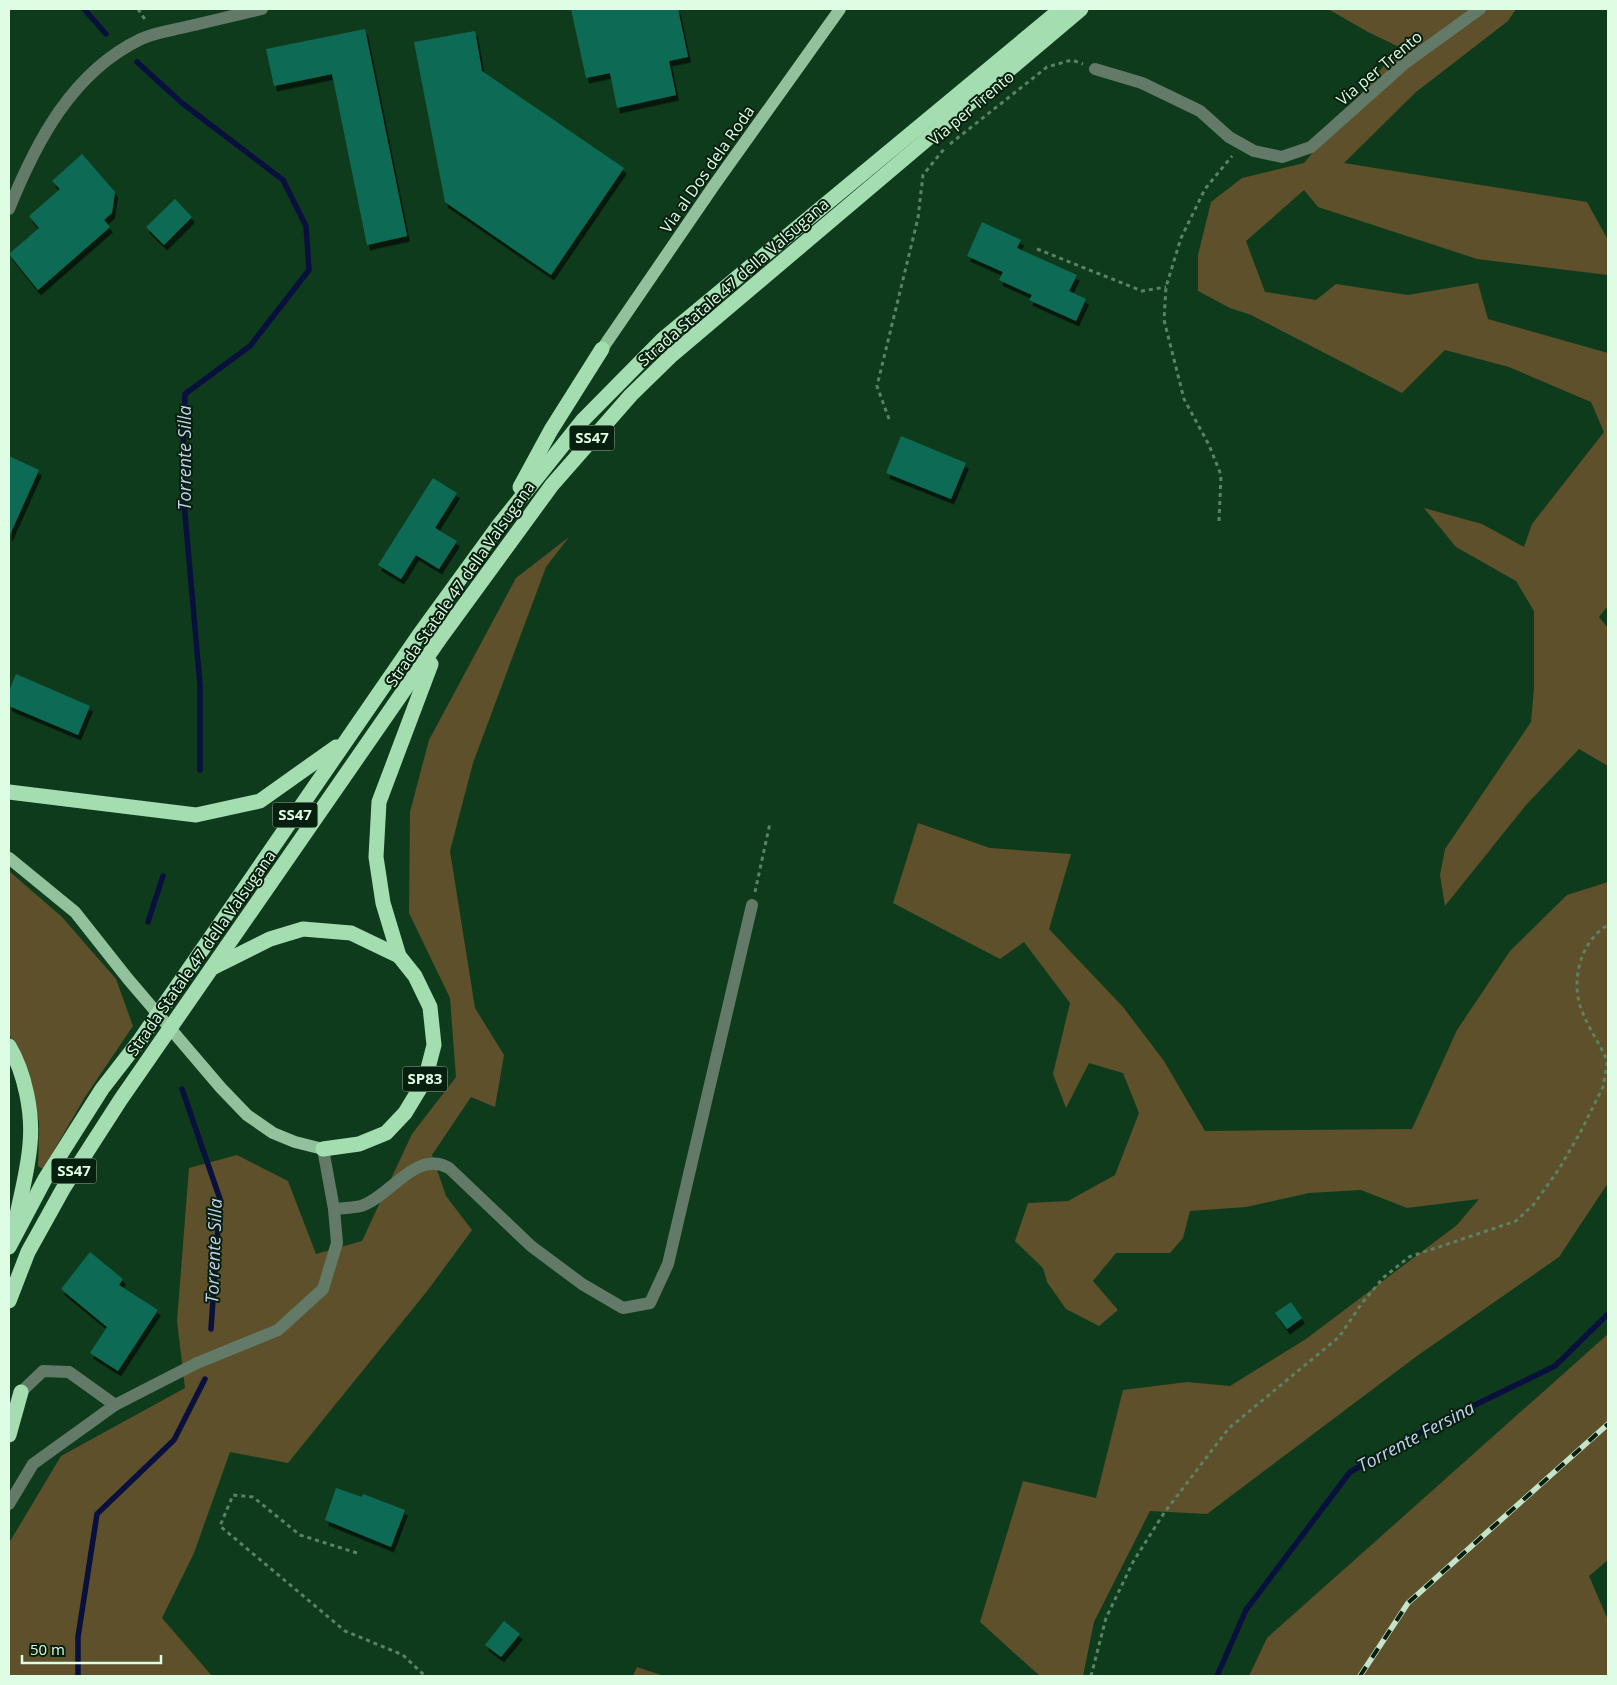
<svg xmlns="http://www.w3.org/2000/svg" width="1617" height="1685" font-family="'Open Sans',sans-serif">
<defs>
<filter id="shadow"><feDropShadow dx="3" dy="5.5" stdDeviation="0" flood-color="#0009"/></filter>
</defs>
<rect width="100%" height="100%" fill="#0f3b1d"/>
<g fill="#5d502a">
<polygon points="1328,9 1516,9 1508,21 1416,92 1344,163 1587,202 1608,240 1608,275 1477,259 1318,207 1304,190 1246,241 1265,292 1316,300 1336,284 1408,295 1478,283 1488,319 1608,353 1608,606 1599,617 1608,628 1608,766 1579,749 1526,805 1445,906 1440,875 1445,849 1531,722 1534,688 1534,611 1516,581 1456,547 1424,508 1482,524 1524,547 1532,524 1604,432 1591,402 1509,367 1445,350 1402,393 1251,315 1230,308 1198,291 1198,255 1211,202 1242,178 1304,163 1399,47 1368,32"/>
<polygon points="569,537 546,567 473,763 450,851 475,1008 504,1055 495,1107 471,1097 432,1155 446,1196 472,1230 428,1290 288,1463 230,1452 194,1553 162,1618 212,1676 9,1676 9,1543 61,1456 185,1388 177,1321 189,1168 237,1155 288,1181 316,1254 362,1241 412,1134 456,1077 450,998 409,913 410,812 429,740 516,578"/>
<polygon points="918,823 990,848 1071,854 1049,929 1123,1007 1164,1061 1205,1131 1412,1129 1457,1030 1510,951 1567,895 1608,882 1608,1183 1559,1257 1417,1356 1207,1514 1150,1511 1094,1622 1083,1676 1040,1676 980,1622 1023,1481 1096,1498 1123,1390 1187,1382 1230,1386 1306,1339 1457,1225 1479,1199 1407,1208 1361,1190 1309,1193 1246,1207 1190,1211 1183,1238 1170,1253 1116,1253 1093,1281 1118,1310 1099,1326 1066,1309 1047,1282 1043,1268 1015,1241 1028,1203 1068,1201 1115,1175 1139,1113 1123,1073 1089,1063 1066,1108 1053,1074 1070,1003 1024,942 1000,959 893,903"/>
<polygon points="9,871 62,917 116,979 133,1026 85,1097 43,1169 38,1166 39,1122 24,1061 9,1034"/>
<polygon points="1608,1334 1608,1560 1589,1576 1608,1620 1608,1676 1249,1676 1267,1638"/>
<polygon points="637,1667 664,1676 633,1676"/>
</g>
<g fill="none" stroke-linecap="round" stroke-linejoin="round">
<g stroke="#0a103e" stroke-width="5.5">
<polyline points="84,9 106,34"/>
<polyline points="137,62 182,103 283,180 306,226 309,270 250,346 185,394 182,480 200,685 200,770"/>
<polyline points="148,922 163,876"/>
<polyline points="182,1089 220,1199 211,1329"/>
<polyline points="78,1676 78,1637 97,1514 174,1440 205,1379"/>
<polyline points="1217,1676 1246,1610 1350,1472 1436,1424 1555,1366 1608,1314"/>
</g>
</g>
<g fill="#106a54" filter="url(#shadow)">
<polygon points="571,9 678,9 688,57 669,61 676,95 617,108 610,73 586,78"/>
<polygon points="365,29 407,236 367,245 332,74 274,86 266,49"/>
<polygon points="475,31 482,71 624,168 551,275 445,202 414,42"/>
<polygon points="82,154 115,192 112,213 104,220 110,227 38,290 9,254 39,228 29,216 60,189 52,181"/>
<polygon points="175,199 192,217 164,245 146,227"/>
<polygon points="982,222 1021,240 1017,248 1077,275 1069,291 1086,299 1076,321 1029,300 1032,295 999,280 1003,272 967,256"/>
<polygon points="901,436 966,463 951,499 886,473"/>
<polygon points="9,456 39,470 9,537"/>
<polygon points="433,478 457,493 435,528 457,541 439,569 416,555 401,579 378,565"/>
<polygon points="16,674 90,706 78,735 9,706 9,691"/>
<polygon points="90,1252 123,1279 119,1285 158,1310 118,1371 90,1353 107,1327 61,1289"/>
<polygon points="1291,1302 1302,1318 1287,1329 1275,1313"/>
<polygon points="336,1488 362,1497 363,1494 405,1510 391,1547 325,1520"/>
<polygon points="504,1621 520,1634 501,1657 485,1645"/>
</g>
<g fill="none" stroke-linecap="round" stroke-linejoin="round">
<g stroke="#5b8265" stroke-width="3" stroke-dasharray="4 4" stroke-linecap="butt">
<polyline points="138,9 146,21"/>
<polyline points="950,144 1047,67 1072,60 1083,64"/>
<polyline points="1037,249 1142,291 1166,287"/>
<polyline points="889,419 877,386 918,218 923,175 944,149"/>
<polyline points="1219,521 1221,475 1209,445 1184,399 1164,320 1166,287 1181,238 1205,189 1232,156"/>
<polyline points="755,892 770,823"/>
<polyline points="357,1553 300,1535 253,1497 233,1495 220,1526 345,1631 403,1655 425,1676"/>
<path d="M 1091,1676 L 1106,1618 L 1133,1562 L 1164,1513 L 1229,1428 L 1339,1337 L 1362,1303 L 1384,1277 L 1409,1257 L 1516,1221 L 1534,1204 L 1559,1169 L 1580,1133 L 1603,1087 L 1607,1064 L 1605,1056 C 1598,1041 1588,1027 1582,1011 C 1570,982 1580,941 1608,925"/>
</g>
<g stroke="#627a67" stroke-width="12">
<polyline points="1095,69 1142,83 1200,111 1229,137 1254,151 1282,157 1311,147 1404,64 1480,9"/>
<path d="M 9,209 C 36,142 72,72 141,39 C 153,33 168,31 181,28 C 208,22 235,15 262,9"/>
<path d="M 334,1209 C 343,1208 353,1208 361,1206 C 390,1197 416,1149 449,1168 L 531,1246 L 582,1284 L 623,1308 L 650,1303 L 668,1264 L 752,905"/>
<polyline points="21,1392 43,1371 69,1372 115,1405"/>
<polyline points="9,1504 33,1464 115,1405 197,1363 278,1330 323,1289 337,1243 334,1209 323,1149"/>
</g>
<g stroke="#91c29b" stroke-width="12">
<polyline points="602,349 715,184 840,9"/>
<polyline points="9,858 75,912 128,979 221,1088 247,1115 273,1133 295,1142 323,1149"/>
</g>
<g stroke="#a4deb0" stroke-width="15">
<polyline points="520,487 551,430 602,349"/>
<polyline points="9,792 196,815 260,801 336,747"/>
<polyline points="214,967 270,939 303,929 351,933 399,956"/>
<path d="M 9,1046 C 25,1073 33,1113 30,1144 C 28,1171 20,1198 15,1225"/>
<polyline points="323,1149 359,1144 386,1133 405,1113 425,1080 434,1045 430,1007 415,976 399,956 383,903 376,857 379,802 431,664"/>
<polyline points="9,1247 45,1179 102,1089 140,1040 419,635 499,525 583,420 663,339 1061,9"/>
<polyline points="9,1301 28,1252 63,1189 121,1099 441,637 552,485 631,395 672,355 1081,9"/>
<polyline points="9,1435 21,1392"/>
</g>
<defs>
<polyline id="rail" points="1360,1676 1408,1603 1608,1424"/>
</defs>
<use href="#rail" stroke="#c4e4ca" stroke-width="5.5"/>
<use href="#rail" stroke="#071f0e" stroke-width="4" stroke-dasharray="11" stroke-linecap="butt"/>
</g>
<g text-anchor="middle" stroke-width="4" stroke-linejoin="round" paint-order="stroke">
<g fill="#071f0e" stroke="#9ebaa4" stroke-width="1">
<rect x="569.5" y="425.5" width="45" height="25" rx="4"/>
<rect x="272.5" y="802.5" width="45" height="25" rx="4"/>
<rect x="402.5" y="1066.5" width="45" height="25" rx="4"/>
<rect x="51.5" y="1158.5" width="45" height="25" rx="4"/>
</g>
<g font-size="15" font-weight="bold" fill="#dffde4">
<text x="592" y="443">SS47</text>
<text x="295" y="820">SS47</text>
<text x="425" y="1084">SP83</text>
<text x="74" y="1176">SS47</text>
</g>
<g font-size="16" fill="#dffde4" stroke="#071f0e">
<text transform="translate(1379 68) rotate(-40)" y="6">Via per Trento</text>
<text transform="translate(971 108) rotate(-40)" y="6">Via per Trento</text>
<text transform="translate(707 169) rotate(-55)" y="6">Via al Dos dela Roda</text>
<text transform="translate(733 282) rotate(-41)" y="6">Strada Statale 47 della Valsugana</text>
<text transform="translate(460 584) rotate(-55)" y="6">Strada Statale 47 della Valsugana</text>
<text transform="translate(201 953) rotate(-55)" y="6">Strada Statale 47 della Valsugana</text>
</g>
<g font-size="18" font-style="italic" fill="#c4cff0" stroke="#071f0e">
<text transform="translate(185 458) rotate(-90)" y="6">Torrente Silla</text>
<text transform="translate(214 1251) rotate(-88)" y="6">Torrente Silla</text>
<text transform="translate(1416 1437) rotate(-28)" y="6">Torrente Fersina</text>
</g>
</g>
<rect width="1617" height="1685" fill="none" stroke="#dffde4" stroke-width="20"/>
<path d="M22 1655v8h139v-8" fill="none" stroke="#dffde4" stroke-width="2.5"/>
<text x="30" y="1655" font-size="15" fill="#dffde4" stroke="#071f0e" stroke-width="4" paint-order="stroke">50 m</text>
</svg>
